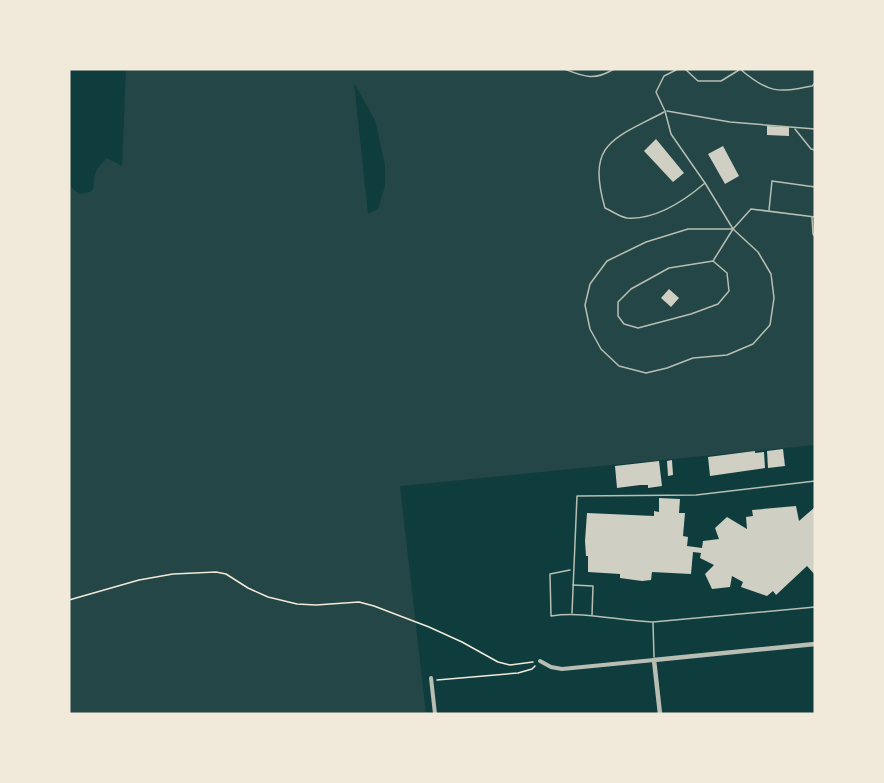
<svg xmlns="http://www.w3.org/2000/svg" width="884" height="783" font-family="'DejaVu Sans',sans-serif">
<rect width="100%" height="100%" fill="#0f3d3e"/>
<path fill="#244646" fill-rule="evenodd" d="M 126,69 L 815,69 L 815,445 L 400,486 L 426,714 L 69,714 L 69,177 L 71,187 L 79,194 C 98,192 92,189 95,174 C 97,168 103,162 107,158 L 122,166 ZM 354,83 L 375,120 L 385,165 L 385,186 L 378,209 L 368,214 Z"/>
<g fill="#cfcfc3">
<polygon points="767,126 789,127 789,136 767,135"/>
<polygon points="656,139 684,173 673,182 644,151"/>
<polygon points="723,146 739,176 725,184 708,154"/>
<polygon points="669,289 679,298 671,307 661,298"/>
<polygon points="783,449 785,466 768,468 767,451"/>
<polygon points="755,451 755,453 764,452 765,468 710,476 708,457"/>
<polygon points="672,460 673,475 668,476 667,461"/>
<polygon points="659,461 662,486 648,488 648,485 640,485 617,488 615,466"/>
<polygon points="659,498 680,499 679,513 685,513 683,536 688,537 687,546 702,548 703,541 719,539 715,528 727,517 747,529 746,517 753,516 752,510 796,506 799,521 815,507 815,575 807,566 776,595 773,591 767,596 741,587 743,582 732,576 730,587 712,589 705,574 714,565 700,558 701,553 693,552 691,574 652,572 651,580 642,581 620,578 620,574 588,572 588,556 586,556 585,541 587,513 654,516 654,511 659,512"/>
</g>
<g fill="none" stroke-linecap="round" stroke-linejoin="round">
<g stroke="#f1e9da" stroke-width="1.5">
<polyline points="69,600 139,580 173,574 216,572 226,574 248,588 268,597 297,604 316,605 359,602 374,606 429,627 462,642 498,662 510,665 533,662"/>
<polyline points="437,680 518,673 532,669 535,666"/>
</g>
<g stroke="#b8beb3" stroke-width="1.5">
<path d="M 564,69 C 585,77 594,81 614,69"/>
<polyline points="678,69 664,76 656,92 665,111 671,134 705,183 733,229 751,209 815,217"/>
<polyline points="685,69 698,81 721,81 739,70"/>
<path d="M 740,69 C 768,93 777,93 812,86 L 815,83"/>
<polyline points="667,111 730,122 815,129"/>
<path d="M 664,112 C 614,139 586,142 605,208 C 612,211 620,217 627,218 C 656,220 684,201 705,183"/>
<polyline points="795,129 811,149 815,150"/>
<polyline points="769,210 772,181 815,187"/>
<polyline points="812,217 813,234 815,237"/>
<polygon points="688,229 733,229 758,252 771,274 774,298 770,325 753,344 727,355 693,358 667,368 646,373 619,366 601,349 590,329 585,305 590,284 607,261 646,242"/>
<polyline points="713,261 727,273 729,291 718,304 691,314 638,328 624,324 618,316 618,302 631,289 669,268 713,261 733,229"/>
<path d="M 570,570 L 550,574 L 551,616 C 585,611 619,621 653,622 L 815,607"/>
<polyline points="573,585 593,586 592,615"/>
<polyline points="572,613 577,496 696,495 815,481"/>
<polyline points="653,623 654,657"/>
</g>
<g stroke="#b8beb3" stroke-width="4">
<polyline points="540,661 551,667 562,669 654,660"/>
<polyline points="431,678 435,714"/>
</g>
<polyline stroke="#b8beb3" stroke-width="4.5" points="660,714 654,660 815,644"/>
</g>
<rect width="884" height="783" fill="none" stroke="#f1e9da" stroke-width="141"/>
</svg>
